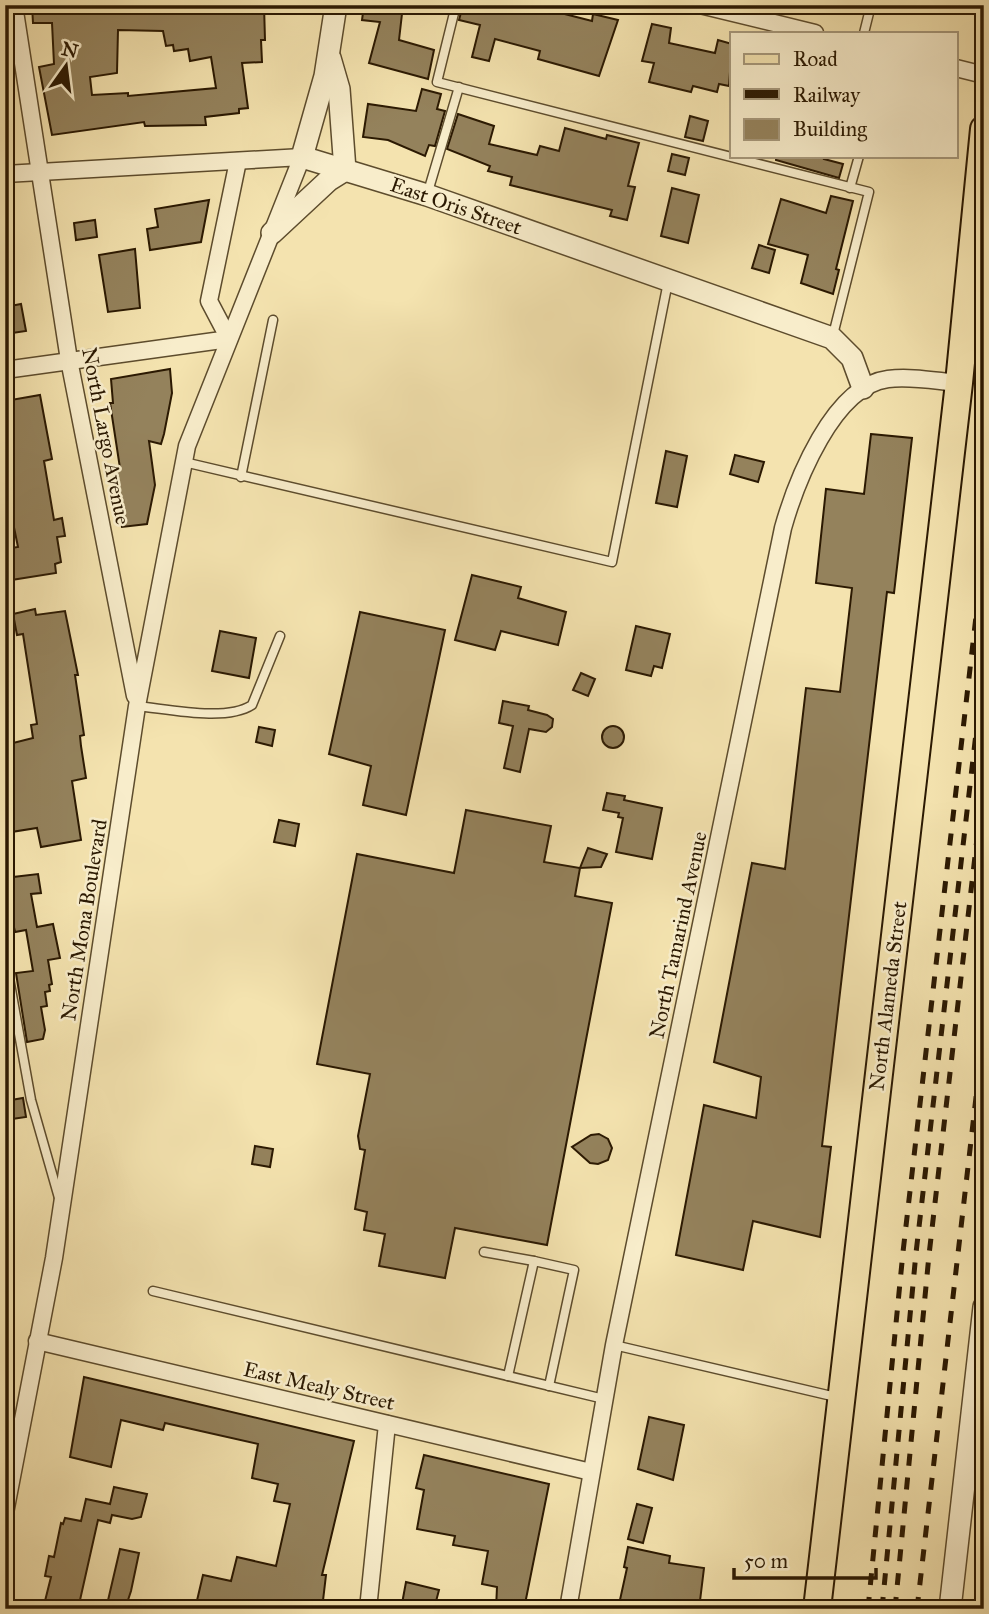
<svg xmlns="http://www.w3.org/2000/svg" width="989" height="1614" font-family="'IM FELL Great Primer',serif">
<rect width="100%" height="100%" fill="#f4e3af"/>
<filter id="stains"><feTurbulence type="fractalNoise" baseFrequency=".00286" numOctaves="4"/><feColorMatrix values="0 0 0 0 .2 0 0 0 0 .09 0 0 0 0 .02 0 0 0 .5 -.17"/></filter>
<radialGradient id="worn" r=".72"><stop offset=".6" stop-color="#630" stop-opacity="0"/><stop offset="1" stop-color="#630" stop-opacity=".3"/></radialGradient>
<g fill="#94825c" stroke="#2b1902" stroke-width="2" fill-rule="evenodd">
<path d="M 32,5 L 264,5 L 265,40 L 261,40 L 262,62 L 242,63 L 248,108 L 239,109 L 239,113 L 205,117 L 206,125 L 145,126 L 144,122 L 52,135 L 39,67 L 54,64 L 52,23 L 33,23 ZM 118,30 L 163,31 L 166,46 L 173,45 L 174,51 L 188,49 L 190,61 L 211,57 L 216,88 L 128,96 L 128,93 L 92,95 L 90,77 L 117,73 Z"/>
<polygon points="364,5 403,5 399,40 434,50 428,79 369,63 380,22 362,20"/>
<polygon points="463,5 546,5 545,9 592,21 593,14 618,20 599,76 538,59 540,51 495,39 489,61 472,57 480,25 459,20"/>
<polygon points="652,24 671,28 669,43 715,53 718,40 732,44 729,86 719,84 717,92 693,86 691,92 649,82 654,63 642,61"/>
<polygon points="422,89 441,94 437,109 445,111 435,146 429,145 425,156 388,140 363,137 368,104 416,111"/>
<polygon points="458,114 494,126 489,144 537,155 540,146 559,151 565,128 606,139 607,135 639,143 628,186 635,187 627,220 610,216 612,210 510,185 512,177 488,171 490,166 447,149"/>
<polygon points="690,116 708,121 703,141 685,137"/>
<polygon points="672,154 689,158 685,175 668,171"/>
<polygon points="776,156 825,156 824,159 843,164 839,178 776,160"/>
<polygon points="672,188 699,195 688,243 661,236"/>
<polygon points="831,196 853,201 836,269 839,270 833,294 801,283 808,255 768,244 781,199 826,213"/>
<polygon points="209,200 201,242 150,250 147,229 158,227 155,209"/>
<polygon points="95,220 97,237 76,240 74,223"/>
<polygon points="759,245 775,250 769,273 752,268"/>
<polygon points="135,249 140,308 108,312 99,255"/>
<polygon points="21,304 26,331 5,334 5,307"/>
<polygon points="170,369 172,393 164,434 161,444 149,441 155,485 147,524 122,527 115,469 120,468 110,403 113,403 111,379"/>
<polygon points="40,395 52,459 44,461 54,520 62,518 65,536 57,537 61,562 55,564 56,573 5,581 5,549 18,547 11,513 5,514 5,401"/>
<polygon points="871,434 912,438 894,593 887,592 822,1146 831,1147 820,1237 753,1221 743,1270 676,1255 704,1105 756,1118 761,1077 714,1062 752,863 785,869 806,688 840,692 852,588 816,583 826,489 864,494"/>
<polygon points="666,451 687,456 677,507 656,503"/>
<polygon points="735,455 764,462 758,482 730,474"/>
<polygon points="472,575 521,587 518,598 566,612 558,645 501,631 495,650 455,640"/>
<polygon points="35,609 36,615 65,611 78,675 75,675 84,735 80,736 81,746 86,778 72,781 81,840 41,847 37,828 5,833 5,745 33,738 31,725 37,724 23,634 17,635 13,614"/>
<polygon points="360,612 445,630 406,815 363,805 371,766 329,754"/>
<polygon points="636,626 670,634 662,668 654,666 651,676 626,670"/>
<polygon points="220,631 256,638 249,678 212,671"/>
<polygon points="581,673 595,679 588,696 573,690"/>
<polygon points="503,701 529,706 528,710 547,715 553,719 552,727 546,732 529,729 520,772 504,768 513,726 499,723"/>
<circle cx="613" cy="737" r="11"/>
<polygon points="259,727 275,730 272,746 256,742"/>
<polygon points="607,793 625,796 624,800 662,808 652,859 616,852 623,818 618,817 619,813 603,810"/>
<polygon points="466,810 551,826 544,862 580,868 575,896 612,903 547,1245 455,1228 445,1278 379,1266 385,1234 364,1230 367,1212 355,1209 365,1150 360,1149 358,1136 370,1074 317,1064 357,854 454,873"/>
<polygon points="279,820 299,824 295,846 274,842"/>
<polygon points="588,848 607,854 601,867 580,868"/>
<polygon points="38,874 41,893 31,894 37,927 53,924 60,958 48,960 52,984 49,985 50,991 45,992 47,1006 41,1007 45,1030 43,1039 27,1042 16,973 33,971 26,930 15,932 12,918 5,919 5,878"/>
<polygon points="23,1098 26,1117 5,1120 5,1101"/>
<polygon points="599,1134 608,1139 612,1148 608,1160 598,1164 590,1163 572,1147 591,1135"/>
<polygon points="255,1146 273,1149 270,1167 252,1164"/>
<polygon points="84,1377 354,1441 322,1575 326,1575 322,1609 195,1609 203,1575 231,1581 237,1557 276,1566 290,1504 274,1501 278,1484 252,1478 258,1444 165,1423 163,1430 121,1420 111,1467 70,1457"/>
<polygon points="649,1417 684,1425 673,1480 638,1469"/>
<polygon points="424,1455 549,1484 524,1609 496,1609 497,1587 482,1584 488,1551 453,1545 455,1536 417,1529 424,1490 416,1488"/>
<polygon points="114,1487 147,1494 141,1517 132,1519 112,1515 110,1523 98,1520 78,1609 43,1609 51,1577 45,1576 49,1556 54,1557 61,1523 63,1524 65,1518 81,1521 86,1499 110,1504"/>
<polygon points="637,1504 652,1508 643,1543 628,1539"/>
<polygon points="628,1547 670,1556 669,1563 704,1568 699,1609 618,1609 627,1568 624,1567"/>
<polygon points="120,1549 139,1553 131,1591 125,1609 106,1609"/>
<polygon points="406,1582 439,1590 434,1609 401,1609"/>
</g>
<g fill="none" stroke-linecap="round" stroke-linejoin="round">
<defs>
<g id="service">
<polyline points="456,5 437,82 869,192 833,335"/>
<polyline points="864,33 871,5"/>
<polyline points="850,188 859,156"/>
<polyline points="427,195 459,87"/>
<polyline points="184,462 612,562 668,282"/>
<polyline points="241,477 273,320"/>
<path d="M 137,706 C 168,709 226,722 252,705 L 280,636"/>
<polyline points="5,956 31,1100 59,1198"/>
<polyline points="484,1252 534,1261"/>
<polyline points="153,1291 604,1399"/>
<polyline points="614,1345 836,1397"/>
<polyline points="508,1376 534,1261 574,1270 549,1386"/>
</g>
<g id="minor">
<polyline points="14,5 69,360 135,696"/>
<polyline points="700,5 815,33"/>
<polyline points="956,68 984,75"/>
<polyline points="5,174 302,157 187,446 137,706 54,1258 5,1513"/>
<polyline points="5,370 229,339 209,301 238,161"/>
<polyline points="37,1341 591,1472"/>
<polyline points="368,1609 387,1424"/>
<path d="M 568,1609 L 614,1345 L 783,528 C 796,482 833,386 888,379 C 911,376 936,381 959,383"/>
</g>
<g id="tertiary">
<polyline points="336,5 325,76 302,157 427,195 832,338 852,358 863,388"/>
<polyline points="272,233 329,180 345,170 339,89 330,58"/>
<polyline points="950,1609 984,1307"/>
</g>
<polyline id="primary" points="817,1609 959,383 984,129"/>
</defs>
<use href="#service" stroke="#5d4c2d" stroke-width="11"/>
<use href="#minor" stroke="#5d4c2d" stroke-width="19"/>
<use href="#tertiary" stroke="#5d4c2d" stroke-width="24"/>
<use href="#primary" stroke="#2b1902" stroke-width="30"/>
<use href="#service" stroke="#f8edcb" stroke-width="8"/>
<use href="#minor" stroke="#f8edcb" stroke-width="16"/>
<use href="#tertiary" stroke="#f8edcb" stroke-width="21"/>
<use href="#primary" stroke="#f4e3af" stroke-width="26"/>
<g stroke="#2b1902" stroke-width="5" stroke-dasharray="12 12" stroke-linecap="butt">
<polyline points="868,1609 903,1252 984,547"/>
<polyline points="882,1609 916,1253 984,664"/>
<polyline points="895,1609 929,1255 984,778"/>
<polyline points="917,1609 984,1028"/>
</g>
</g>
<g text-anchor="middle" stroke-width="5" stroke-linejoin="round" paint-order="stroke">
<g font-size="21" fill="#2b1902" stroke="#f8edcb">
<text transform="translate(456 206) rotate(19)" y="7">East Oris Street</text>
<text transform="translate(106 436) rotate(79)" y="7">North Largo Avenue</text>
<text transform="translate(84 920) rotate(-81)" y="7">North Mona Boulevard</text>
<text transform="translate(678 935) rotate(-78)" y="7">North Tamarind Avenue</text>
<text transform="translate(888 996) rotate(-83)" y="7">North Alameda Street</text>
<text transform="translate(319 1386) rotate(13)" y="7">East Mealy Street</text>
</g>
</g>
<rect width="989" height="1614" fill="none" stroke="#f4e3af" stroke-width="28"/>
<rect x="7" y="7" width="975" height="1600" fill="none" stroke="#2b1902" stroke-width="3.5"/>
<rect x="14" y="14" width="961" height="1586" fill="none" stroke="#2b1902" stroke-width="2"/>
<rect x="730" y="32" width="228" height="126" fill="#f8edcb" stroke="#a6987b" stroke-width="2"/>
<rect x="744" y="54" width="35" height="10" fill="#f4e3af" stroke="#a6987b" stroke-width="2"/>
<text x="793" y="66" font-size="21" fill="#2b1902">Road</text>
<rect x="744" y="89" width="35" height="10" fill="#2b1902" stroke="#a6987b" stroke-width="2"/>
<text x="793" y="102" font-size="21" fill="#2b1902">Railway</text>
<rect x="744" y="119" width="35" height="21" fill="#94825c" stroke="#a6987b" stroke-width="2"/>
<text x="793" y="136" font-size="21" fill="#2b1902">Building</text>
<g transform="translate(66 66) rotate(14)" stroke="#f8edcb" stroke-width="5" paint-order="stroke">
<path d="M0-5L12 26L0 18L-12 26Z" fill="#2b1902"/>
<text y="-10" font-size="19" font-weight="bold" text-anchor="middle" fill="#2b1902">N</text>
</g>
<path d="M734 1568v10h142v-10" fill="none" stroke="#2b1902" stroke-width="3.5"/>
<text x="744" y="1568" font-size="21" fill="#2b1902" stroke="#f8edcb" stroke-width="5" paint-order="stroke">50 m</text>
<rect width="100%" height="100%" filter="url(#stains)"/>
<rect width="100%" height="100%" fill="url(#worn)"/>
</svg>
